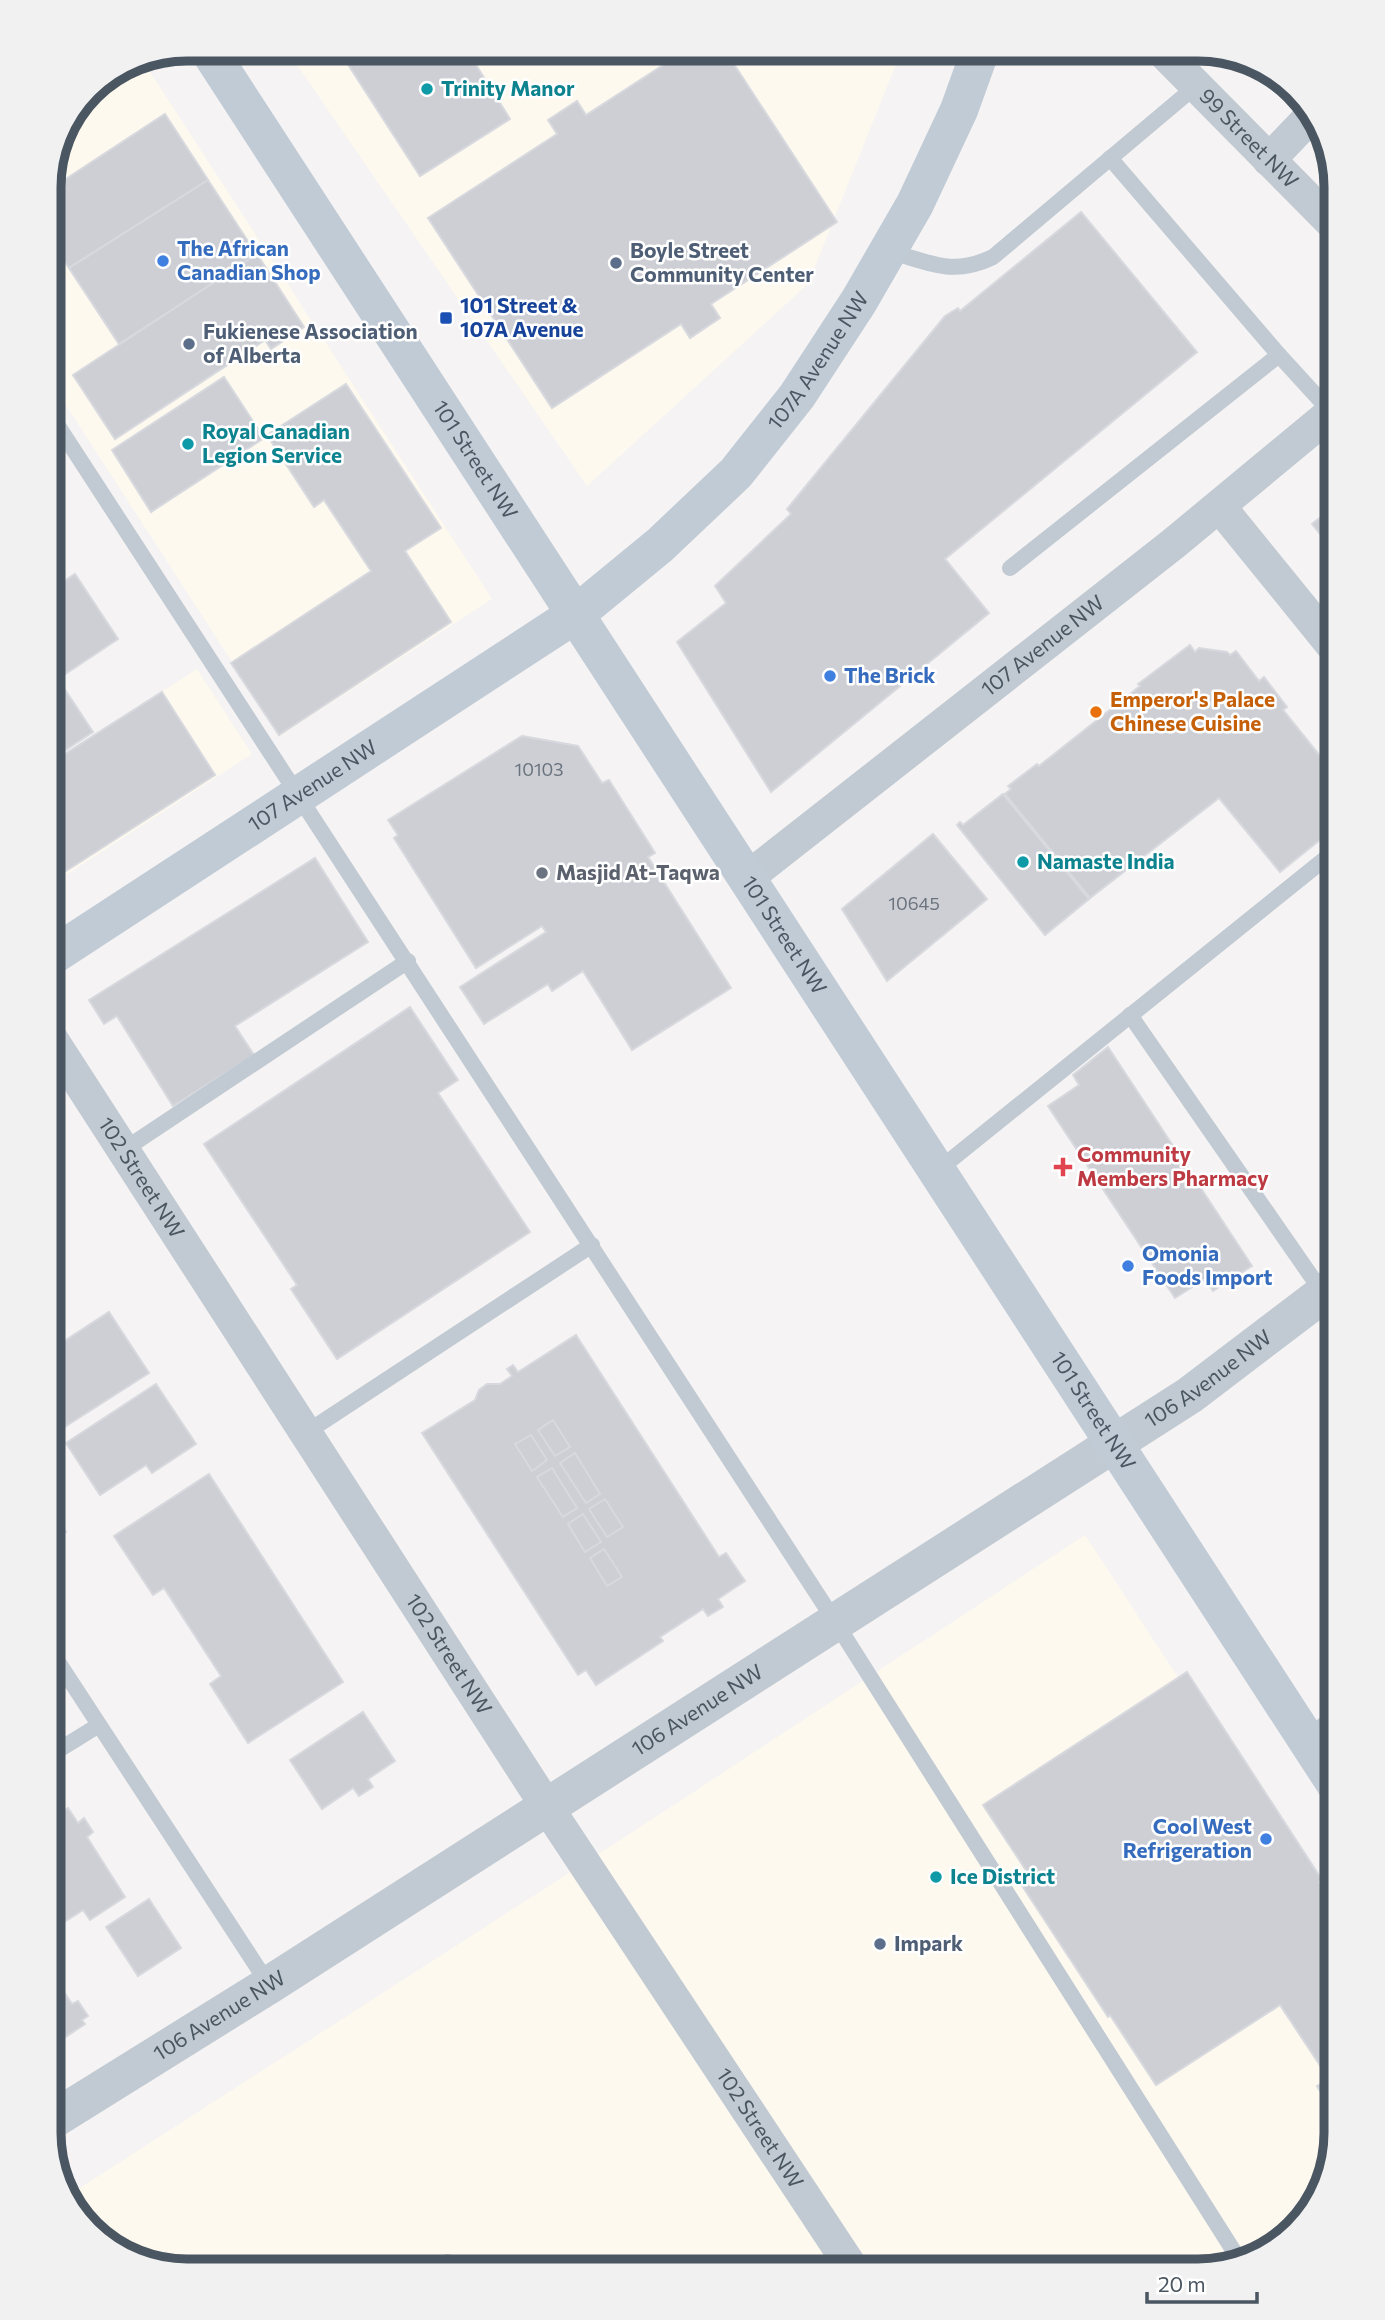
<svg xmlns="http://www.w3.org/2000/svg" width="1385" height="2320" font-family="Commissioner,sans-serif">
<rect width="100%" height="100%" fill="#f5f3f3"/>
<g fill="#fdf9ef">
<polygon points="286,49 902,49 808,284 587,486"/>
<polygon points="141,58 492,599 280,736 49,379 49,179 63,127 90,89 135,59"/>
<polygon points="197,669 252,754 49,886 49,765"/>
<polygon points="1085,1535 1336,1919 1336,2133 1313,2209 1258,2257 1198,2271 179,2271 110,2247 66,2197 628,1835"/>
</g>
<g fill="#cdcfd5" stroke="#d7d9de" stroke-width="2">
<polygon points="338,49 429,49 435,59 450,49 466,49 510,119 420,176"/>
<polygon points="688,49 724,49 837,222 711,304 720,318 690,338 681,324 552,408 428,218 557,134 548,120 577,101 586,115"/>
<polygon points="165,114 208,180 69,268 49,238 49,190"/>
<polygon points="208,180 257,255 119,344 69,268"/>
<polygon points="1081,212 1197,352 945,559 989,613 771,792 677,642 726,603 715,586 791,514 787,509 945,316 958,308 960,311"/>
<polygon points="257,254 304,327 271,349 265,340 115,439 73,375"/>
<polygon points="224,377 264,438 151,512 112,450"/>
<polygon points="346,384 441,528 405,551 451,622 279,735 231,663 371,571 324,500 314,507 267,435"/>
<polygon points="1336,505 1336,554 1312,524"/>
<polygon points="75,574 118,639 58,679 93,732 49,761 49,591"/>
<polygon points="1190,645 1195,652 1199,648 1227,652 1230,655 1236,651 1259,681 1264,677 1287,707 1283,710 1320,756 1325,752 1336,765 1336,827 1280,872 1219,798 1090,898 1005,794 1011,789 1008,786 1037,764 1039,766 1140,686 1138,684"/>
<polygon points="162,692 215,775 49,882 49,764"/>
<polygon points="522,736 578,746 602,783 609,780 655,853 648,857 731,988 632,1050 583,971 552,991 548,984 484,1024 460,987 546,932 542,926 476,968 394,838 398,835 388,820"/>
<polygon points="1003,794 1089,899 1045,935 957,825 960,822 963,825"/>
<polygon points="933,834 987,899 887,981 842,909"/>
<polygon points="315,858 368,942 235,1026 254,1055 173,1106 117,1016 104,1024 89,1000"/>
<polygon points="410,1007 458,1080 438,1093 530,1232 337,1359 291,1289 297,1285 204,1144"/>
<polygon points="1108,1047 1252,1266 1213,1291 1205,1279 1175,1298 1048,1106 1079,1085 1073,1075"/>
<polygon points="109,1312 149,1373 49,1437 49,1351"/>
<polygon points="576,1335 719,1557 726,1553 745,1581 718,1599 723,1607 708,1616 703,1609 660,1637 663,1641 596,1685 586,1670 578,1675 422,1433 475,1400 479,1390 487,1384 500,1384 512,1376 507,1369 513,1365 518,1372"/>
<polygon points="156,1384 196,1444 152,1473 146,1465 100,1495 66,1443"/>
<polygon points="553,1420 570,1447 555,1456 538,1430"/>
<polygon points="531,1435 547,1460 532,1471 515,1444"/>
<polygon points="575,1453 600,1494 586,1503 560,1463"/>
<polygon points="552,1468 577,1508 563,1517 537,1477"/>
<polygon points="209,1474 343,1682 248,1743 210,1684 221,1676 164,1588 153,1595 114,1536"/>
<polygon points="605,1499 623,1527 607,1537 589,1509"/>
<polygon points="50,1509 66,1532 49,1543 49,1510"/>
<polygon points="583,1514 601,1542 585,1552 568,1524"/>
<polygon points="604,1549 622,1577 607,1586 590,1558"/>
<polygon points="1187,1672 1322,1880 1319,1882 1336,1908 1336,2116 1317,2086 1329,2079 1280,2005 1156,2085 1110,2015 1108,2017 1021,1884 1031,1878 983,1805"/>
<polygon points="363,1712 395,1761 368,1779 373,1787 359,1796 353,1788 322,1809 290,1760"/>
<polygon points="68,1808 78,1823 84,1818 93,1832 87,1837 125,1897 90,1920 83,1910 49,1932 49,1821"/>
<polygon points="149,1899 181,1948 138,1976 106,1927"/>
<polygon points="49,1969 72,2004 78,2001 88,2016 82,2020 85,2024 58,2042 56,2039 49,2043"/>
</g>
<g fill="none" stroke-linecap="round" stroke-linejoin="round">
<g stroke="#c1cad2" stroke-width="16">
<path d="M 888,251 C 929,262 952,277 993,257 L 1196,86"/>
<polyline points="1279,355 1332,413"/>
<polyline points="49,412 836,1623 1240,2261"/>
<polyline points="1010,568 1279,355 1110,158"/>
<polyline points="1130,1015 1336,1312"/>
<polyline points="125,1149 408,961"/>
<polyline points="937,1171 1336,850"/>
<polyline points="307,1432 592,1245"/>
<polyline points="49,1648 269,1985"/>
<polyline points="1306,1739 1336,1715"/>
<polyline points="49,1756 99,1725"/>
<polyline points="448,2262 454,2271"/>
</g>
<g stroke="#c1cad2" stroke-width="33">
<path id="s1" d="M 1160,49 L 1336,227"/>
<polyline points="1269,160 1312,115"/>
<polyline points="1220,507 1336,650"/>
<path id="s2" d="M 747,878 L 1173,544 L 1336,409"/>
<path id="s3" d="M 49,1035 L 547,1807 L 854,2271"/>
</g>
<path stroke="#c1cad2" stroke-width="38" id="s4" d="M 49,2122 L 269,1985 L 1190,1395 L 1336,1284"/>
<g stroke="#c1cbd6" stroke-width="38">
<path id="s5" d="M 208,49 L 1336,1785"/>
<path id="s6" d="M 49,958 L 576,614 L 660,545 L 736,473 L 797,396 L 859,301 L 915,204 L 959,110 L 981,49"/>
</g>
</g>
<g fill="#0f9aa8" stroke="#fff" stroke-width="2.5">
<circle cx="427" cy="89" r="7"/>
<circle cx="188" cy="444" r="7"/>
<circle cx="1023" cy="862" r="7"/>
<circle cx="936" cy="1877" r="7"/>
</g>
<g fill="#3f7fe0" stroke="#fff" stroke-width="2.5">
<circle cx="163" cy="261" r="7"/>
<circle cx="830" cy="676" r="7"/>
<circle cx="1128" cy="1266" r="7"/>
<circle cx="1266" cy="1839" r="7"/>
</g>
<g fill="#5c6f8a" stroke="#fff" stroke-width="2.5">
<circle cx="616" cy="263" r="7"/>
<circle cx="189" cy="344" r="7"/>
<circle cx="880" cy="1944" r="7"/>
</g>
<rect fill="#1a4fb4" stroke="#fff" stroke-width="2.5" x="439" y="311" width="14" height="14" rx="3.5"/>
<circle fill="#e8710a" stroke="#fff" stroke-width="2.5" cx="1096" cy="712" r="7"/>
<circle fill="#6b7280" stroke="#fff" stroke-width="2.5" cx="542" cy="873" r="7"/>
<path fill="#e0444e" stroke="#fff" stroke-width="2.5" d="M1059.5 1156.5h7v7h7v7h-7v7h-7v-7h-7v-7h7z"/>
<g text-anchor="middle" stroke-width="5" stroke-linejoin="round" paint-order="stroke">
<g font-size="18" fill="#6b747e">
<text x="539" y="776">10103</text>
<text x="914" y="910">10645</text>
</g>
<g font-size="21" font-weight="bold" fill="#0d838f" stroke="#fff" text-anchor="start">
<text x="441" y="96">Trinity Manor</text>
<text x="202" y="439">Royal Canadian<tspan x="202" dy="24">Legion Service</tspan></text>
<text x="1037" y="869">Namaste India</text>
<text x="950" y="1884">Ice District</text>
</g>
<g font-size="21" fill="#4a5661" stroke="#fff">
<text dy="7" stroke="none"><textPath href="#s1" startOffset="126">99 Street NW</textPath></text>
<text dy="7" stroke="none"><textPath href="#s6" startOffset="982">107A Avenue NW</textPath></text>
<text dy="7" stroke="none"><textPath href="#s5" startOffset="490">101 Street NW</textPath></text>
<text dy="7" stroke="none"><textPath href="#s2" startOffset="376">107 Avenue NW</textPath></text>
<text dy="7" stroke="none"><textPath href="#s6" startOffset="315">107 Avenue NW</textPath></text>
<text dy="7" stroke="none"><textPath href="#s5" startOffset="1057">101 Street NW</textPath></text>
<text dy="7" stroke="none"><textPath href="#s3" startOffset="170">102 Street NW</textPath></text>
<text dy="7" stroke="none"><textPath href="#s4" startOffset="1377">106 Avenue NW</textPath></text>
<text dy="7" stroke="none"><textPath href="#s5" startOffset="1624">101 Street NW</textPath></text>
<text dy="7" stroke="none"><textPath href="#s3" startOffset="737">102 Street NW</textPath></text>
<text dy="7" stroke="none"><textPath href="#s4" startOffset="768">106 Avenue NW</textPath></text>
<text dy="7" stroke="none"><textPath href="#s4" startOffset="201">106 Avenue NW</textPath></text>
<text dy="7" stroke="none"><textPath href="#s3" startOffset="1304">102 Street NW</textPath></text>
</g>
<g font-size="21" font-weight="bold" fill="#366cbe" stroke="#fff" text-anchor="start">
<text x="177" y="256">The African<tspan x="177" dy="24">Canadian Shop</tspan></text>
<text x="844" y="683">The Brick</text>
<text x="1142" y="1261">Omonia<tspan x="1142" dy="24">Foods Import</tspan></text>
<text x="1252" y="1834" text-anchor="end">Cool West<tspan x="1252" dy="24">Refrigeration</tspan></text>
</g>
<g font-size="21" font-weight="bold" fill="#4e5e75" stroke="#fff" text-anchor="start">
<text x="630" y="258">Boyle Street<tspan x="630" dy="24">Community Center</tspan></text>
<text x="203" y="339">Fukienese Association<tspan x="203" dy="24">of Alberta</tspan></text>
<text x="894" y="1951">Impark</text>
</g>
<g font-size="21" font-weight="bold" fill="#164399" stroke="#fff" text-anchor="start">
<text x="460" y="313">101 Street &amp;<tspan x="460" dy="24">107A Avenue</tspan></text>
</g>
<g font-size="21" font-weight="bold" fill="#c56008" stroke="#fff" text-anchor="start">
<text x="1110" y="707">Emperor's Palace<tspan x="1110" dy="24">Chinese Cuisine</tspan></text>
</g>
<g font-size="21" font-weight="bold" fill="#5b616d" stroke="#fff" text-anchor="start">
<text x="556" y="880">Masjid At-Taqwa</text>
</g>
<g font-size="21" font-weight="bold" fill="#be3a42" stroke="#fff" text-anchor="start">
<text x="1077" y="1162">Community<tspan x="1077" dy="24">Members Pharmacy</tspan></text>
</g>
</g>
<path d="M0 0H1385V2320H0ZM187 61H1198A126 126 0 0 1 1324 187V2133A126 126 0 0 1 1198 2259H187A126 126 0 0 1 61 2133V187A126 126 0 0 1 187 61Z" fill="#f1f1f2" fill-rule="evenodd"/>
<path fill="none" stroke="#4a5661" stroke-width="9" d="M187 61H1198A126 126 0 0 1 1324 187V2133A126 126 0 0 1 1198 2259H187A126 126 0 0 1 61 2133V187A126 126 0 0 1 187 61Z"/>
<path d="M1147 2292v10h110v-10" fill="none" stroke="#4a5661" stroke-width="3.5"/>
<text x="1158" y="2292" font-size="21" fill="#4a5661" stroke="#ffffff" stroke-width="5" paint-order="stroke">20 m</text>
</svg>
